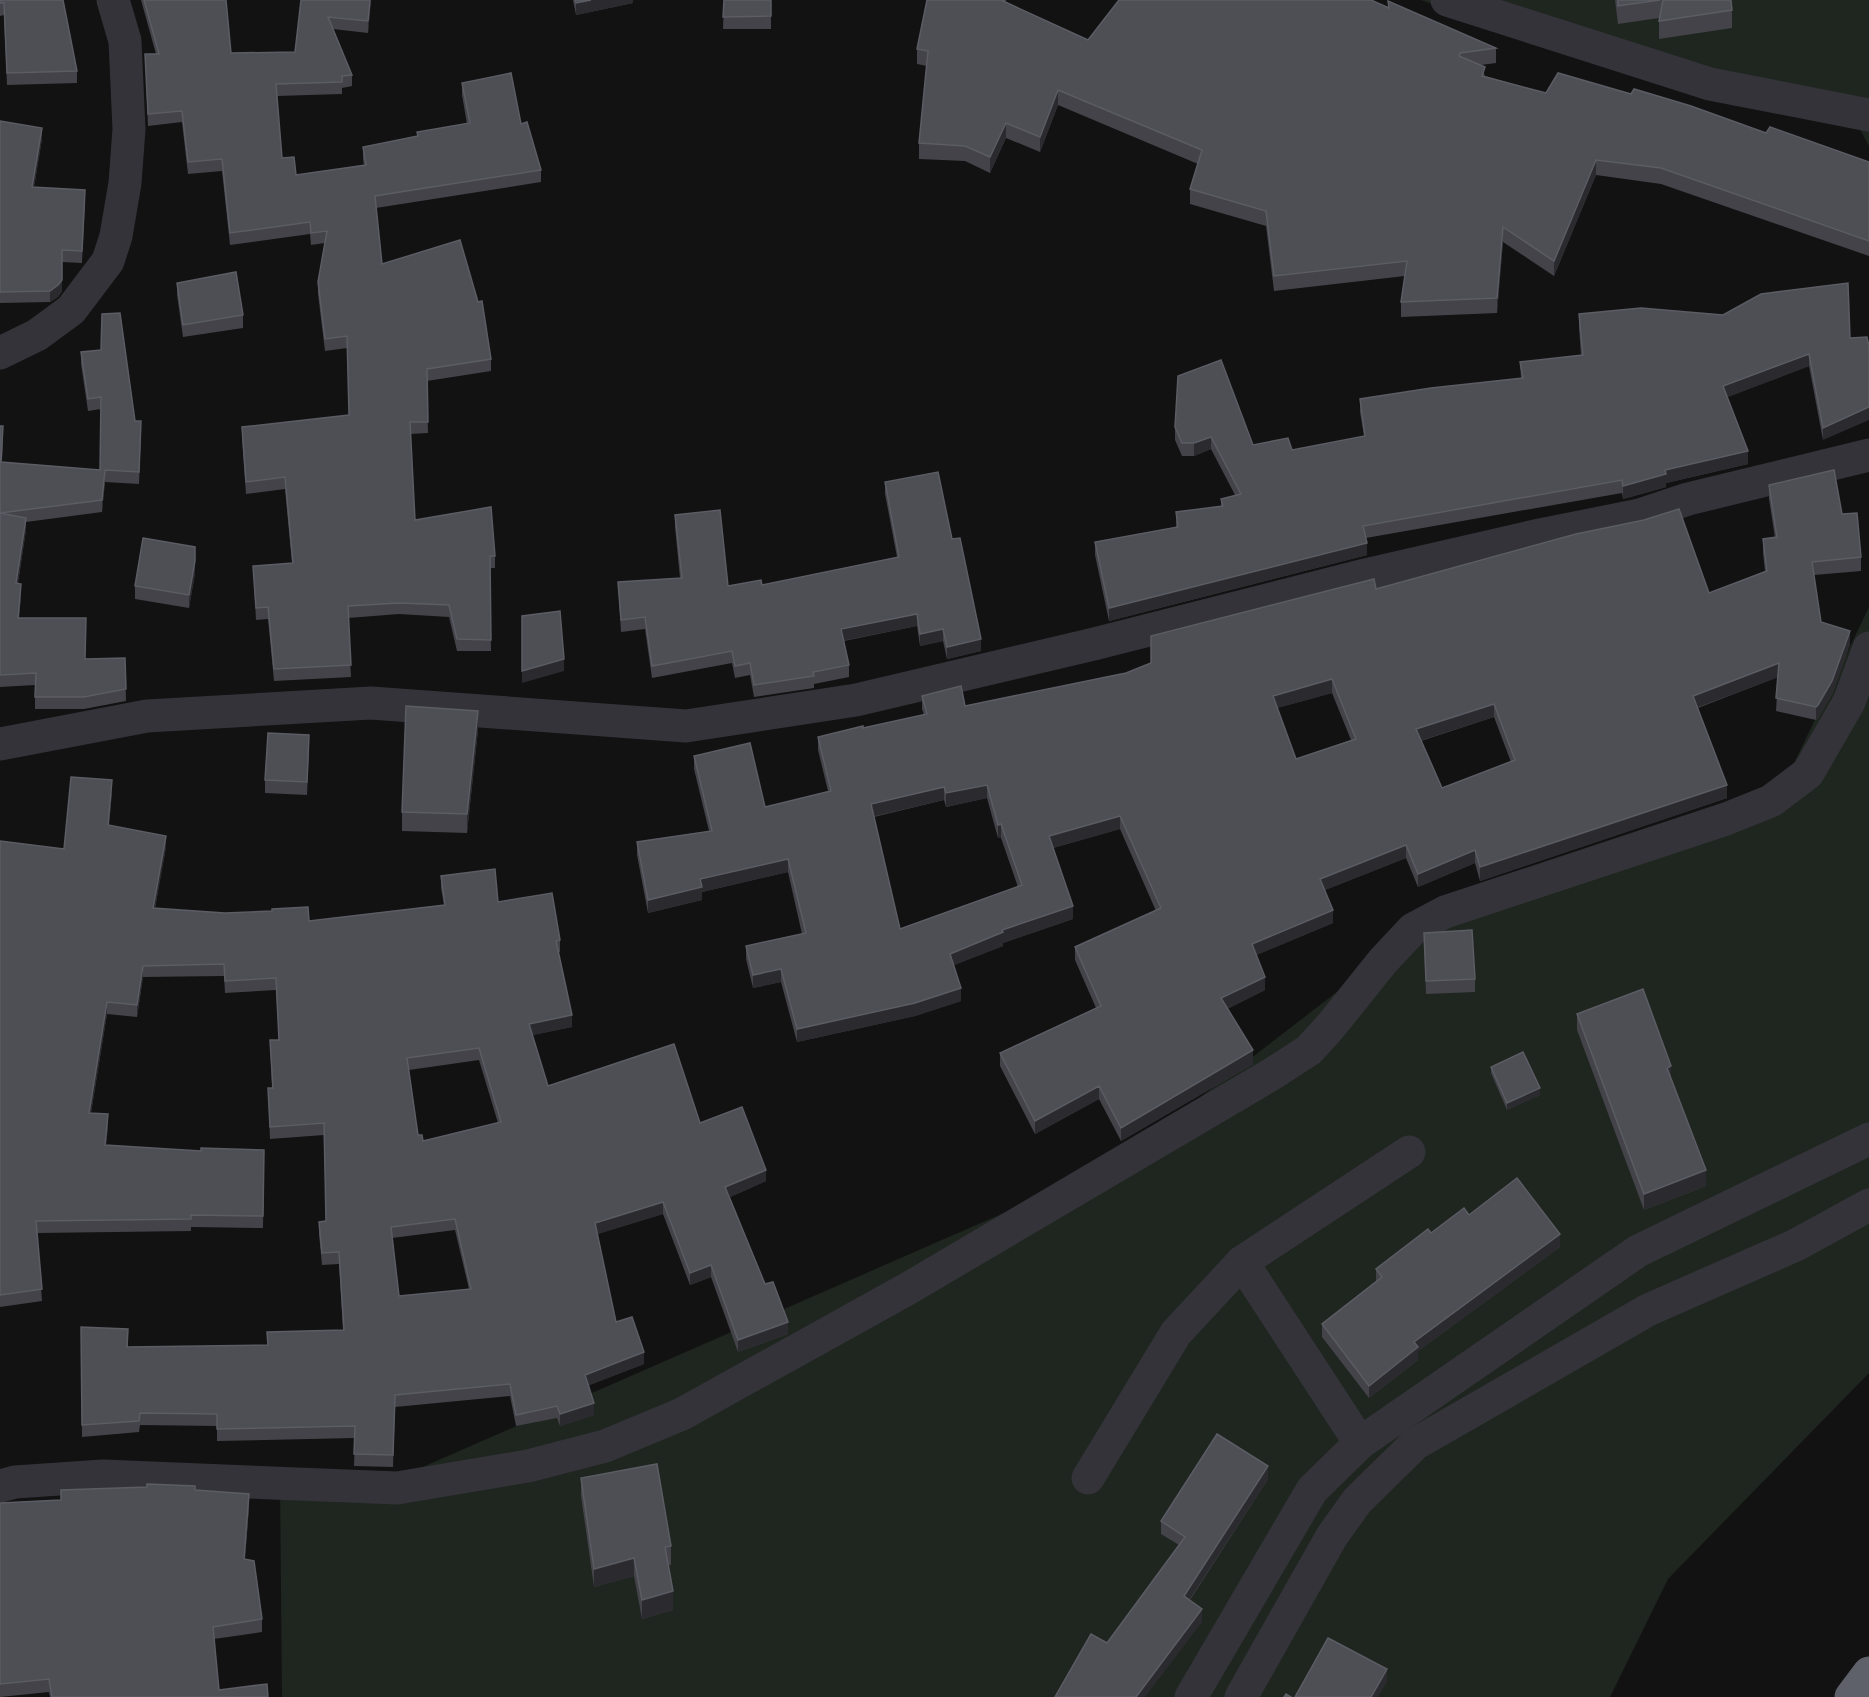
<svg xmlns="http://www.w3.org/2000/svg" width="1869" height="1697" font-family="'Open Sans',sans-serif">
<rect width="100%" height="100%" fill="#121213"/>
<g fill="#1e261f">
<polygon points="1421,0 1869,0 1869,146 1856,122 1700,98"/>
<polygon points="1869,607 1869,1373 1668,1579 1610,1697 282,1697 280,1483 377,1487 1111,1166 1416,931 1774,805"/>
</g>
<g fill="none" stroke-linecap="round" stroke-linejoin="round">
<g stroke="#333339" stroke-width="33">
<polyline points="1447,0 1710,84 1869,115"/>
<polyline points="0,353 37,335 71,310 108,261 116,236 125,183 129,129 125,41 113,0"/>
<polyline points="0,744 147,716 371,703 686,726 856,700 1094,644 1365,575 1535,536 1640,515 1688,499 1869,455"/>
<polyline points="1242,1262 1409,1152"/>
<polyline points="1088,1478 1176,1333 1242,1262 1360,1443"/>
<polyline points="0,1486 15,1482 103,1476 397,1488 528,1466 605,1446 682,1414 909,1288 1272,1074 1309,1050 1330,1027 1383,961 1413,929 1445,912 1726,819 1771,801 1808,773 1849,702 1869,648"/>
<polyline points="1191,1697 1312,1490 1360,1443 1638,1251 1869,1139"/>
<polyline points="1241,1697 1332,1536 1357,1501 1415,1444 1648,1310 1796,1245 1869,1205"/>
</g>
<polyline stroke="#5f616a" stroke-width="33" points="1851,1697 1869,1673"/>
</g>
<g fill="#434349" fill-rule="evenodd">
<polygon points="0,0 77,71 77,83 7,85 4,15 0,16"/>
<polygon points="141,0 226,0 231,53 295,52 301,0 371,0 368,33 333,29 352,75 352,86 342,88 342,94 277,96 282,158 296,175 364,166 363,159 363,147 417,136 417,132 467,124 462,95 462,83 521,124 541,170 541,182 376,208 382,264 491,359 491,371 427,381 428,433 410,434 415,520 495,556 495,568 490,568 491,651 457,651 449,617 399,614 348,618 351,677 274,681 268,619 256,620 253,566 292,563 285,489 246,494 242,438 242,427 349,415 347,348 325,351 318,294 318,282 325,243 311,245 310,234 230,245 222,171 188,174 182,122 148,126 145,54 156,54"/>
<polygon points="573,0 633,0 633,3 576,15"/>
<polygon points="724,0 771,0 771,29 723,29"/>
<polygon points="927,0 1006,0 1006,2 1088,40 1388,7 1388,1 1496,48 1496,63 1481,65 1485,76 1546,93 1766,133 1869,162 1869,256 1661,184 1596,175 1554,276 1503,242 1497,313 1401,317 1401,302 1405,276 1274,291 1266,226 1190,204 1190,189 1198,164 1058,105 1040,152 1006,138 990,173 965,161 919,159 919,143 927,66 917,64 917,49"/>
<polygon points="1615,0 1731,0 1732,10 1732,28 1659,39 1659,18 1618,24"/>
<polygon points="0,121 42,139 34,187 85,201 82,263 62,262 62,291 58,297 50,302 0,303"/>
<polygon points="177,283 243,315 243,328 183,337 177,295"/>
<polygon points="1848,283 1823,440 1809,366 1727,397 1748,464 1666,483 1666,487 1623,499 1622,493 1366,538 1367,555 1109,621 1095,555 1095,542 1176,527 1176,512 1221,506 1221,499 1235,495 1211,449 1194,456 1182,456 1175,440 1175,427 1253,445 1292,450 1364,436 1360,412 1360,399 1521,378 1520,362 1581,356 1579,327 1579,314 1723,315"/>
<polygon points="81,352 135,421 141,433 139,484 105,482 102,512 26,522 26,530 18,583 21,596 19,618 85,659 125,658 126,701 84,709 35,709 35,685 0,687 0,426 3,438 2,462 100,470 101,409 88,411 81,364"/>
<polygon points="885,482 952,539 981,651 947,659 943,641 920,646 917,626 844,641 849,665 849,677 814,684 814,688 754,697 750,675 735,678 732,663 652,678 645,629 621,632 618,582 680,578 675,527 675,515 728,586 762,585 897,557 885,494"/>
<path d="M 1769,485 L 1842,514 L 1861,557 L 1861,571 L 1814,575 L 1821,622 L 1850,644 L 1832,694 L 1818,718 L 1816,720 L 1776,711 L 1778,677 L 1698,708 L 1727,798 L 1480,881 L 1475,863 L 1418,887 L 1406,858 L 1325,890 L 1333,923 L 1256,955 L 1265,990 L 1227,1009 L 1253,1064 L 1121,1141 L 1099,1099 L 1035,1134 L 1000,1066 L 1000,1053 L 1096,1008 L 1075,960 L 1075,947 L 1156,911 L 1120,829 L 1053,848 L 1073,919 L 1003,943 L 1003,946 L 953,965 L 961,1001 L 915,1016 L 797,1042 L 781,982 L 753,988 L 746,959 L 746,946 L 802,934 L 788,872 L 702,892 L 702,900 L 648,913 L 637,855 L 637,842 L 709,831 L 694,769 L 694,756 L 765,807 L 828,791 L 818,750 L 818,737 L 924,715 L 922,709 L 922,696 L 965,706 L 1126,673 L 1376,589 L 1709,593 L 1765,571 L 1763,553 L 1763,539 L 1775,538 L 1769,499 ZM 1332,693 L 1351,740 L 1296,759 L 1277,708 ZM 1494,717 L 1511,762 L 1442,788 L 1421,741 ZM 987,798 L 998,838 L 1001,838 L 1018,887 L 900,929 L 874,817 L 944,800 L 946,807 Z"/>
<polygon points="195,573 189,608 135,599 135,586"/>
<polygon points="478,730 467,833 402,831 402,812"/>
<polygon points="309,748 307,795 265,793 265,780"/>
<path d="M 112,792 L 109,825 L 166,847 L 155,908 L 309,921 L 444,905 L 441,888 L 441,876 L 498,902 L 560,940 L 560,952 L 558,952 L 572,1027 L 532,1035 L 548,1086 L 700,1123 L 766,1181 L 730,1197 L 765,1284 L 788,1334 L 738,1352 L 711,1277 L 690,1285 L 663,1214 L 597,1234 L 616,1322 L 644,1364 L 589,1385 L 594,1415 L 560,1426 L 557,1418 L 516,1426 L 510,1396 L 395,1407 L 393,1467 L 354,1466 L 355,1438 L 217,1441 L 217,1426 L 140,1425 L 139,1432 L 82,1437 L 81,1327 L 128,1341 L 128,1347 L 268,1345 L 267,1332 L 343,1330 L 339,1264 L 322,1265 L 319,1234 L 319,1222 L 326,1221 L 324,1135 L 270,1139 L 268,1088 L 272,1088 L 270,1040 L 279,1040 L 276,990 L 225,993 L 224,976 L 143,977 L 137,1017 L 107,1014 L 91,1113 L 108,1126 L 106,1145 L 201,1151 L 264,1150 L 263,1228 L 191,1227 L 191,1231 L 37,1233 L 42,1301 L 0,1307 L 0,841 L 64,849 ZM 479,1060 L 498,1123 L 423,1141 L 418,1135 L 409,1070 ZM 455,1230 L 469,1289 L 399,1296 L 392,1238 Z"/>
<polygon points="1424,933 1475,979 1475,992 1426,994"/>
<polygon points="1577,1014 1706,1186 1644,1210 1577,1030"/>
<polygon points="1491,1067 1540,1095 1507,1110 1491,1073"/>
<polygon points="1469,1215 1560,1247 1418,1351 1418,1360 1369,1398 1322,1337 1322,1324 1376,1281 1376,1269 1431,1233"/>
<polygon points="581,1478 671,1546 671,1565 668,1565 673,1610 642,1619 634,1576 594,1587 581,1496"/>
<polygon points="1268,1479 1190,1600 1202,1622 1107,1643 1179,1545 1161,1534 1161,1521"/>
<polygon points="195,1490 249,1507 245,1559 262,1619 262,1632 214,1639 219,1690 268,1697 50,1697 49,1692 0,1697 0,1503 61,1500"/>
</g>
<g fill="#2b2b2f">
<polygon points="370,0 371,0 368,33 368,21"/>
<polygon points="591,0 633,0 633,3 576,15 576,3"/>
<polygon points="1058,90 1058,105 1040,152 1040,137"/>
<polygon points="1006,123 1006,138 990,173 990,157"/>
<polygon points="42,128 42,139 32,199 32,187"/>
<polygon points="1596,160 1596,175 1554,276 1554,261"/>
<polygon points="1503,227 1503,242 1497,313 1497,298"/>
<polygon points="62,280 62,291 58,297 50,302 50,291"/>
<polygon points="1809,354 1809,366 1723,399 1723,386"/>
<polygon points="1869,407 1869,420 1823,440 1823,428"/>
<polygon points="1211,437 1211,449 1194,456 1194,443"/>
<polygon points="1748,451 1748,464 1666,483 1666,487 1623,499 1623,486 1665,470"/>
<polygon points="105,470 105,482 102,512 102,500"/>
<polygon points="26,518 26,530 16,595 16,583"/>
<polygon points="1367,543 1367,555 1109,621 1109,608"/>
<polygon points="195,561 195,573 189,608 189,595"/>
<polygon points="21,584 21,596 18,630 18,618"/>
<polygon points="917,614 917,626 841,641 841,629"/>
<polygon points="943,629 943,641 920,646 920,634"/>
<polygon points="1850,631 1850,644 1832,694 1818,718 1816,720 1816,707"/>
<polygon points="981,639 981,651 947,659 947,647"/>
<polygon points="564,659 564,671 522,683 522,671"/>
<polygon points="1779,663 1779,677 1693,709 1693,696"/>
<polygon points="1332,679 1332,693 1273,709 1273,696"/>
<polygon points="1494,704 1494,717 1416,742 1416,729"/>
<polygon points="478,711 478,730 467,833 467,814"/>
<polygon points="309,735 309,748 307,795 307,782"/>
<polygon points="112,780 112,792 108,837 108,825"/>
<polygon points="987,785 987,798 946,807 946,793"/>
<polygon points="1727,785 1727,798 1480,881 1480,867"/>
<polygon points="944,787 944,800 871,817 871,804"/>
<polygon points="1120,816 1120,829 1049,849 1049,836"/>
<polygon points="1001,824 1001,838 998,838 998,825"/>
<polygon points="166,836 166,847 153,919 153,908"/>
<polygon points="1406,845 1406,858 1320,892 1320,879"/>
<polygon points="1475,850 1475,863 1418,887 1418,874"/>
<polygon points="788,859 788,872 702,892 702,900 648,913 648,900 700,879"/>
<polygon points="1073,906 1073,919 1003,943 1003,946 950,967 950,954 1002,930"/>
<polygon points="1333,910 1333,923 1252,957 1252,944"/>
<polygon points="143,966 143,977 137,1017 137,1005"/>
<polygon points="781,969 781,982 753,988 753,975"/>
<polygon points="1265,977 1265,990 1221,1012 1221,998"/>
<polygon points="961,988 961,1001 915,1016 797,1042 797,1029"/>
<polygon points="107,1002 107,1014 89,1125 89,1113"/>
<polygon points="572,1015 572,1027 529,1036 529,1024"/>
<polygon points="1253,1050 1253,1064 1121,1141 1121,1128"/>
<polygon points="1671,1066 1671,1082 1667,1068"/>
<polygon points="1099,1086 1099,1099 1035,1134 1035,1121"/>
<polygon points="1540,1088 1540,1095 1507,1110 1507,1103"/>
<polygon points="108,1114 108,1126 105,1157 105,1145"/>
<polygon points="766,1170 766,1181 725,1199 725,1187"/>
<polygon points="1706,1170 1706,1186 1644,1210 1644,1194"/>
<polygon points="663,1202 663,1214 595,1235 595,1223"/>
<polygon points="1560,1234 1560,1247 1418,1351 1418,1360 1369,1398 1369,1386 1414,1342"/>
<polygon points="711,1265 711,1277 690,1285 690,1273"/>
<polygon points="788,1322 788,1334 738,1352 738,1340"/>
<polygon points="644,1352 644,1364 585,1387 585,1375"/>
<polygon points="594,1403 594,1415 560,1426 560,1414"/>
<polygon points="1268,1466 1268,1479 1184,1608 1184,1596"/>
<polygon points="249,1494 249,1507 244,1572 244,1559"/>
<polygon points="634,1558 634,1576 594,1587 594,1569"/>
<polygon points="673,1591 673,1610 642,1619 642,1600"/>
<polygon points="1202,1609 1202,1622 1145,1697 1136,1697"/>
<polygon points="1387,1669 1387,1682 1378,1697 1371,1697"/>
</g>
<g fill="#4e4e55" stroke="#5b5c64" stroke-width="1.5" fill-rule="evenodd">
<polygon points="0,0 63,0 77,71 7,73 4,3 0,3"/>
<polygon points="144,0 226,0 231,53 295,52 301,0 370,0 368,21 328,17 352,75 342,76 342,82 276,84 282,158 294,157 296,175 366,165 363,147 418,136 417,132 470,123 462,83 511,73 521,124 527,122 541,170 375,196 382,264 460,240 478,302 482,301 491,359 427,369 428,422 410,422 415,520 491,507 495,556 490,556 491,640 457,639 449,605 399,603 348,606 351,665 274,669 268,607 256,608 253,566 293,563 285,477 246,482 242,427 349,415 347,336 325,339 318,282 327,231 311,233 310,222 230,233 222,159 188,162 182,111 148,114 145,54 159,54"/>
<polygon points="575,0 591,0 576,3"/>
<polygon points="724,0 771,0 771,16 723,17"/>
<polygon points="927,0 1004,0 1003,1 1088,40 1119,0 1371,0 1389,8 1388,1 1496,48 1460,53 1459,56 1485,67 1482,76 1546,93 1558,73 1631,94 1634,89 1691,106 1766,133 1770,127 1869,162 1869,241 1661,168 1596,160 1554,261 1503,227 1497,298 1401,302 1407,261 1274,276 1266,211 1190,189 1202,150 1058,90 1040,137 1006,123 990,157 965,146 919,143 928,51 917,49"/>
<polygon points="1618,0 1660,0 1618,6"/>
<polygon points="1663,0 1731,0 1732,10 1659,21"/>
<polygon points="0,121 42,128 32,187 85,190 82,251 62,250 62,280 58,285 50,291 0,292"/>
<polygon points="236,272 243,315 183,325 177,283"/>
<polygon points="1848,283 1850,338 1867,337 1869,346 1869,407 1823,428 1809,354 1723,386 1748,451 1665,470 1666,474 1623,486 1622,480 1363,526 1367,543 1109,608 1095,542 1178,527 1176,512 1223,506 1221,499 1241,494 1211,437 1194,443 1182,443 1175,427 1178,376 1221,360 1253,445 1288,438 1292,450 1365,436 1360,399 1431,388 1523,378 1520,362 1583,355 1579,314 1641,308 1723,315 1761,294"/>
<polygon points="120,313 135,421 141,421 139,472 105,470 102,500 0,513 0,426 3,426 1,462 100,470 101,397 88,399 81,352 101,350 102,314"/>
<path d="M 1834,470 L 1842,514 L 1857,513 L 1861,557 L 1812,562 L 1821,622 L 1850,631 L 1832,681 L 1818,705 L 1816,707 L 1776,698 L 1779,663 L 1693,696 L 1727,785 L 1480,867 L 1475,850 L 1418,874 L 1406,845 L 1320,879 L 1333,910 L 1252,944 L 1265,977 L 1221,998 L 1253,1050 L 1121,1128 L 1099,1086 L 1035,1121 L 1000,1053 L 1101,1006 L 1075,947 L 1161,908 L 1120,816 L 1049,836 L 1073,906 L 1002,930 L 1003,932 L 950,954 L 961,988 L 915,1003 L 797,1029 L 781,969 L 753,975 L 746,946 L 806,933 L 788,859 L 700,879 L 702,887 L 648,900 L 637,842 L 712,831 L 694,756 L 750,743 L 765,807 L 831,791 L 818,737 L 863,726 L 863,728 L 927,714 L 922,696 L 961,686 L 965,706 L 1126,673 L 1151,663 L 1151,636 L 1374,579 L 1376,589 L 1576,534 L 1644,520 L 1679,509 L 1709,593 L 1767,571 L 1763,539 L 1777,537 L 1769,485 ZM 1332,679 L 1356,739 L 1296,759 L 1273,696 ZM 1494,704 L 1515,760 L 1442,788 L 1416,729 ZM 987,785 L 998,825 L 1001,824 L 1022,885 L 900,929 L 871,804 L 944,787 L 946,793 Z"/>
<polygon points="938,472 952,539 960,538 981,639 947,647 943,629 920,634 917,614 841,629 849,665 813,672 814,676 754,685 750,663 735,666 732,651 652,666 645,617 621,620 618,582 682,578 675,515 720,510 728,586 761,580 762,585 899,557 885,482"/>
<polygon points="0,513 26,518 16,583 21,584 18,618 86,618 85,659 125,658 126,689 84,697 35,697 36,673 0,675"/>
<polygon points="143,538 195,547 195,561 189,595 135,586"/>
<polygon points="560,611 564,659 522,671 522,616"/>
<polygon points="406,706 478,711 467,814 402,812"/>
<polygon points="268,733 309,735 307,782 265,780"/>
<path d="M 71,777 L 112,780 L 108,825 L 166,836 L 153,908 L 225,913 L 272,911 L 272,909 L 308,907 L 309,921 L 445,905 L 441,876 L 495,869 L 498,902 L 552,893 L 560,940 L 556,941 L 572,1015 L 529,1024 L 548,1086 L 674,1044 L 700,1123 L 742,1107 L 766,1170 L 725,1187 L 765,1284 L 773,1282 L 788,1322 L 738,1340 L 711,1265 L 690,1273 L 663,1202 L 595,1223 L 616,1322 L 632,1317 L 644,1352 L 585,1375 L 594,1403 L 560,1414 L 557,1406 L 516,1415 L 510,1384 L 395,1395 L 393,1455 L 354,1454 L 355,1426 L 217,1429 L 217,1414 L 140,1413 L 139,1421 L 82,1425 L 81,1327 L 128,1329 L 127,1347 L 268,1345 L 267,1332 L 344,1330 L 339,1252 L 322,1253 L 319,1222 L 326,1221 L 324,1123 L 270,1127 L 268,1088 L 273,1088 L 270,1040 L 279,1040 L 276,978 L 225,981 L 224,964 L 143,966 L 137,1005 L 107,1002 L 89,1113 L 108,1114 L 105,1145 L 201,1151 L 201,1148 L 264,1150 L 263,1216 L 191,1215 L 191,1219 L 36,1221 L 42,1289 L 0,1295 L 0,841 L 64,849 ZM 479,1048 L 501,1122 L 423,1141 L 422,1135 L 418,1135 L 407,1058 ZM 455,1219 L 471,1289 L 399,1296 L 391,1227 Z"/>
<polygon points="1472,930 1475,979 1426,981 1424,933"/>
<polygon points="1643,989 1671,1066 1667,1068 1706,1170 1644,1194 1577,1014"/>
<polygon points="1523,1052 1540,1088 1507,1103 1491,1067"/>
<polygon points="1517,1178 1560,1234 1414,1342 1418,1347 1369,1386 1322,1324 1382,1277 1376,1269 1428,1229 1431,1233 1464,1208 1469,1215"/>
<polygon points="1217,1434 1268,1466 1184,1596 1202,1609 1136,1697 1055,1697 1091,1634 1107,1643 1185,1537 1161,1521"/>
<polygon points="657,1464 671,1546 665,1547 673,1591 642,1600 634,1558 594,1569 581,1478"/>
<polygon points="147,1484 195,1486 195,1490 249,1494 244,1559 254,1561 262,1619 213,1627 219,1690 267,1684 268,1697 52,1697 49,1679 0,1684 0,1503 61,1500 61,1490 147,1487"/>
<polygon points="1328,1638 1387,1669 1371,1697 1295,1697"/>
<polygon points="1286,1694 1291,1697 1284,1697"/>
</g>
</svg>
